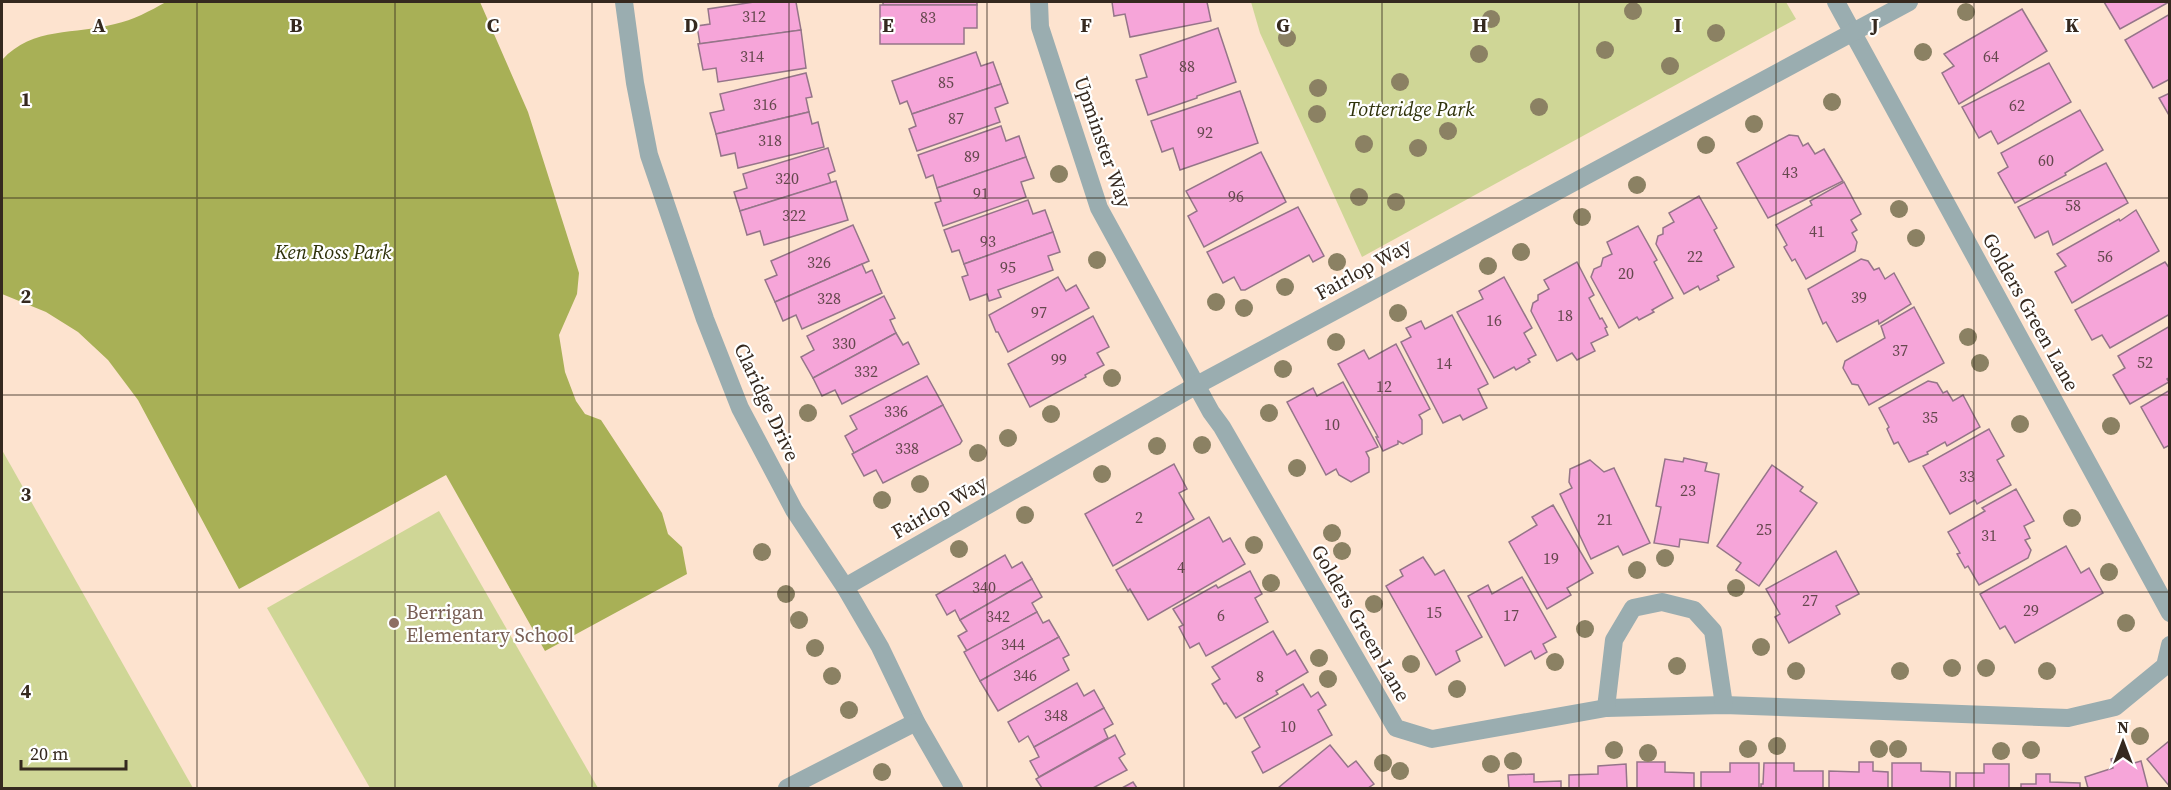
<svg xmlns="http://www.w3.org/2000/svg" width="2171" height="790" font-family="'Source Serif 4',serif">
<rect width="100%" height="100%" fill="#fde3cf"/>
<g fill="#cfd696">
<polygon points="1251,2 1786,2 1796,19 1362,257 1260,33"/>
<polygon points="2,450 193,788 2,788"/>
<polygon points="439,511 598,788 370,788 267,608"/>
</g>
<path fill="#a8b056" d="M 166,2 L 480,2 L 528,112 L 579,273 L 577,294 L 559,335 L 565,372 L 576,401 L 585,414 L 601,420 L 662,513 L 668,534 L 682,547 L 687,574 L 545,651 L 446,475 L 239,589 L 138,400 L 108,360 L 78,332 L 46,312 L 2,294 L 2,60 C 33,26 75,35 115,24 C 133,20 150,11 166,2 Z"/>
<g fill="#f6a5d9" stroke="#957589" stroke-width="1.5">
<polygon points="754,2 796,2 801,30 700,44 697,26 710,24 708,9"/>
<rect x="883" y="2" width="94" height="3"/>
<polygon points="1112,2 1207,2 1211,21 1130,37 1125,14 1114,16"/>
<polygon points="2104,2 2169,2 2120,29"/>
<polygon points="880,5 977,5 977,28 964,28 964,44 880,44"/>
<polygon points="2022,9 2047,51 1959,104 1942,73 1954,66 1944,54"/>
<polygon points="2170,14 2170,79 2153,88 2125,40"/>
<polygon points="1218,28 1236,82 1197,96 1197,98 1148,115 1136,80 1147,77 1140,55"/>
<polygon points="801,30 806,68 718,82 716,68 703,70 698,44"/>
<polygon points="976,52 981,66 993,62 1001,84 912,114 907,101 900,104 892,81"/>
<polygon points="2049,63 2071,102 1998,144 1991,131 1979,138 1962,107"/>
<polygon points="806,73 812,97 806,98 809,112 716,134 710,113 724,110 720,94"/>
<polygon points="1001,84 1008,103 995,108 1000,122 917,151 909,129 916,126 912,114"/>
<polygon points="1240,91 1258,143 1180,170 1173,148 1162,152 1151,121"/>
<polygon points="2170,93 2170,117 2159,98"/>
<polygon points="2080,110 2103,150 2065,173 2066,175 2015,203 1998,173 2008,167 2001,153"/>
<polygon points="809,112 812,124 818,122 824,147 738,168 735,153 721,156 716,134"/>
<polygon points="1001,126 1006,141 1019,136 1026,157 937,188 933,175 926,178 918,155"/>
<polygon points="1789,135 1798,136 1803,146 1808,143 1815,154 1824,149 1843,181 1768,218 1737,163"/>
<polygon points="828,148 835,171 828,174 831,183 740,211 734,192 747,188 743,174"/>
<polygon points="1261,152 1286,202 1204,247 1188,216 1197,211 1186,191"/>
<polygon points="1026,157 1034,178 1021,182 1026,197 943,226 935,203 941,201 937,188"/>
<polygon points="2106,163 2128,203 2053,245 2048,231 2035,238 2018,207"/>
<polygon points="836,181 848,220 764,245 760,231 747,235 740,211"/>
<polygon points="1844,182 1861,214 1851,220 1857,230 1852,233 1857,242 1855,251 1806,279 1795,259 1792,261 1784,247 1787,245 1776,225 1812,205 1810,201"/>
<polygon points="1699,196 1717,228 1714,230 1734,267 1717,276 1719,280 1700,290 1698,286 1684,294 1656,244 1658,236 1663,234 1663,228 1674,222 1669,213"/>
<polygon points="1028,200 1033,214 1045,210 1053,232 964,264 959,250 952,252 944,230"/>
<polygon points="1298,207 1324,256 1313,262 1309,255 1245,290 1241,290 1234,277 1223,283 1207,252"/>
<polygon points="2136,210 2159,251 2072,303 2055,272 2066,266 2057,254 2119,219 2120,221"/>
<polygon points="853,225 869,261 775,302 765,280 777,275 771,261"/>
<polygon points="1638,226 1657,260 1654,262 1673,298 1652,310 1654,312 1639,320 1637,317 1619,328 1591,277 1594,269 1601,266 1603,258 1612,254 1607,242"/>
<polygon points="1053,232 1060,252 1048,256 1053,270 998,290 1001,297 989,301 987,294 970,300 962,277 968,275 964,264"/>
<polygon points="1861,259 1868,261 1874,270 1879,268 1885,279 1894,273 1911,304 1879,324 1878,320 1837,342 1826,322 1823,324 1808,289"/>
<polygon points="1577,262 1594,295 1589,298 1600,319 1602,318 1607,327 1605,328 1608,335 1591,343 1595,351 1577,360 1572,353 1557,361 1531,311 1533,303 1538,300 1538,295 1549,289 1544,280"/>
<polygon points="2165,262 2170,269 2170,314 2110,348 2102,335 2092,340 2075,310"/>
<polygon points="862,264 866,273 872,270 882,293 802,329 796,315 783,321 775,302"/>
<polygon points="1058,277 1066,291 1076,285 1089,308 1008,352 998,332 996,332 989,315"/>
<polygon points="1504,277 1532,328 1524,333 1536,355 1528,359 1530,362 1516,370 1514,367 1494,378 1457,312 1483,299 1479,291"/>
<polygon points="884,296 895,318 890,320 896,333 813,378 801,357 814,350 807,336"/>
<polygon points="1914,307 1944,363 1869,405 1858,385 1852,384 1843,368 1845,361 1885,338 1881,326"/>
<polygon points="1452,315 1488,384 1478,389 1487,408 1463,420 1460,415 1443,423 1401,342 1411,337 1406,328 1421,321 1425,329"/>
<polygon points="1093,316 1109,347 1097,353 1104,365 1085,375 1086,377 1030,407 1008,364"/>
<polygon points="2170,326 2170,377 2167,379 2169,382 2130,404 2113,375 2125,368 2118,356"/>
<polygon points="896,333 903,345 908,342 919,364 842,404 835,390 822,396 813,378"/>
<polygon points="1396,344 1430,409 1419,415 1422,420 1422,434 1403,444 1398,441 1398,444 1383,451 1376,437 1378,437 1338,364 1364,350 1369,359"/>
<polygon points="927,376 943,405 854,453 845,436 857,429 850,416"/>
<polygon points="1928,381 1937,383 1943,393 1947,391 1953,401 1963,395 1980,427 1947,446 1945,442 1927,452 1928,454 1909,462 1898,442 1894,444 1887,429 1889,427 1879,408"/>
<polygon points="1343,382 1378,447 1366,452 1369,458 1369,472 1351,482 1339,475 1336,469 1326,475 1287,402 1313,388 1317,396"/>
<polygon points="2170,390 2170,445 2164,448 2141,407"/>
<polygon points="943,405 962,441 960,444 883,483 876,470 864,476 852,454"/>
<polygon points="1989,429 2004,456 1997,460 2011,485 1977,504 1975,500 1950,514 1923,466"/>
<polygon points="1684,458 1707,463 1705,471 1719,474 1708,543 1680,539 1679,547 1654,543 1661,507 1656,506 1665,459 1683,462"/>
<polygon points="1590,460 1604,472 1614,468 1650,543 1623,555 1618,546 1591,559 1560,494 1572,488 1569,482 1570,469"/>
<polygon points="1174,464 1187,489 1179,493 1194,519 1113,566 1085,514"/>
<polygon points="1772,465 1803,487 1800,491 1817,503 1759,586 1736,570 1741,563 1717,546"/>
<polygon points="2016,489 2034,521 2024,526 2030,538 2025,540 2031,550 2028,558 1979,585 1968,566 1965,568 1957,554 1960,553 1948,532 1985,511 1982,508"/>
<polygon points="1553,505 1593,573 1567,588 1571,595 1547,609 1509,542 1537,525 1532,517"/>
<polygon points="1209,517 1223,542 1230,538 1245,564 1148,620 1130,589 1128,591 1116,570"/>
<polygon points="2066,546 2081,573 2089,568 2103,593 2015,643 2005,626 2000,629 1980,594"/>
<polygon points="1836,551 1859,594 1836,606 1840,614 1789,643 1775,617 1780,614 1766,589"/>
<polygon points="1005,555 1012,568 1022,562 1032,579 960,620 955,610 947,615 936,595"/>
<polygon points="1423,557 1435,575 1444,570 1482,637 1456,651 1460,661 1436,675 1386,586 1403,576 1400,570"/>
<polygon points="1250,571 1262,594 1255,598 1268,622 1206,656 1199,643 1190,648 1179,627 1183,625 1173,609 1216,585 1218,588"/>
<polygon points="1522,577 1556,637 1543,644 1547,652 1535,659 1531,651 1505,666 1468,596 1488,585 1492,594"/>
<polygon points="1032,579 1042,597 1032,603 1037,612 967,651 958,636 967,631 960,620"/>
<polygon points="1037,612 1043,623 1049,620 1059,637 980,681 964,652"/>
<polygon points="1273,631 1287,655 1295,650 1308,672 1276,691 1278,694 1236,718 1226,703 1224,704 1212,684 1220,679 1212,667"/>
<polygon points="1059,637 1069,655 1063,658 1069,670 998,711 980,681"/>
<polygon points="1077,683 1084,696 1094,690 1104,708 1034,747 1028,736 1019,742 1008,722"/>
<polygon points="1303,684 1311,697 1318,692 1326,705 1318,710 1332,735 1263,773 1252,752 1260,747 1244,718"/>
<polygon points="1104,708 1113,724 1104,729 1108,738 1039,777 1030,761 1039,757 1034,747"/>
<polygon points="1115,735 1125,754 1119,758 1127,770 1093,788 1042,788 1036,779"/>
<polygon points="2168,742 2170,743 2170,787 2147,759"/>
<polygon points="1330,745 1348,767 1356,761 1374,784 1368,788 1278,788"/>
<polygon points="2128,754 2131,764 2141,761 2148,788 2088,788 2085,777 2113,768 2111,759"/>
<polygon points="1637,762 1665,762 1665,772 1694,773 1694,788 1637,788"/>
<polygon points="1859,762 1873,762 1873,771 1888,772 1888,788 1829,788 1829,771 1859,772"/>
<polygon points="1730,763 1759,763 1759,788 1701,788 1701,772 1730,772"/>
<polygon points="1764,763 1794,763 1794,771 1823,771 1823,788 1761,788 1761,784 1763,784"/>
<polygon points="1892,763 1921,763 1921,771 1950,772 1950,788 1892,788"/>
<polygon points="1626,764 1627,788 1569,788 1569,775 1598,774 1598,766"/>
<polygon points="1984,764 2009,764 2009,788 1956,788 1956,773 1984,773"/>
<polygon points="1534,774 1534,782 1561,781 1561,788 1509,788 1508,775"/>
<polygon points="2036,774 2050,774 2050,782 2080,783 2080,788 2021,788 2021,784 2036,784"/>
<polygon points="1133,782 1137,788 1122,788"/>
</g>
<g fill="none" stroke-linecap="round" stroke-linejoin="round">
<g stroke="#9aadb0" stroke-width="18">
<polyline points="624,2 635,83 649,155 705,319 740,408 794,510 845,587 880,647 916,722 954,788"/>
<polyline points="1039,2 1040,27 1099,208 1211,412 1222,427 1396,728 1432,739 1606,708 1724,705 2068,718 2115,707 2165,666 2170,645"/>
<polyline points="1836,2 2170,613"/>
<polyline points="845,587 1197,385 1909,2"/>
<polyline points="1606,708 1614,640 1633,608 1662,602 1694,610 1713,631 1724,705"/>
<polyline points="787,788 916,722"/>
</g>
</g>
<g fill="#8b8163">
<circle cx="1633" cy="11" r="9"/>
<circle cx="1966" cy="12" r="9"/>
<circle cx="1491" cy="19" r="9"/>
<circle cx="1716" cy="33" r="9"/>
<circle cx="1287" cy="38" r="9"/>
<circle cx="1605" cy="50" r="9"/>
<circle cx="1923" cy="52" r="9"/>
<circle cx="1479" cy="54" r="9"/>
<circle cx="1670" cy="66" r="9"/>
<circle cx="1400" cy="82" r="9"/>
<circle cx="1318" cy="88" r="9"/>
<circle cx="1832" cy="102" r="9"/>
<circle cx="1539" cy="107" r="9"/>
<circle cx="1317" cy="114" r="9"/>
<circle cx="1754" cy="124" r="9"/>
<circle cx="1448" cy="131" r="9"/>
<circle cx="1364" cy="144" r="9"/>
<circle cx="1706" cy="145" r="9"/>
<circle cx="1418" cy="148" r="9"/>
<circle cx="1059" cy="174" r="9"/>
<circle cx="1637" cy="185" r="9"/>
<circle cx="1359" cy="197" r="9"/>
<circle cx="1396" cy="202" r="9"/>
<circle cx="1899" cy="209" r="9"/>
<circle cx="1582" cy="217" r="9"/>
<circle cx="1916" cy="238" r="9"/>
<circle cx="1521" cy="252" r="9"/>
<circle cx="1097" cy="260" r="9"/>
<circle cx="1337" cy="262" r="9"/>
<circle cx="1488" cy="266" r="9"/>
<circle cx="1285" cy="287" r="9"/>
<circle cx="1216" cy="302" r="9"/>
<circle cx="1244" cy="308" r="9"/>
<circle cx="1398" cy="313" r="9"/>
<circle cx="1968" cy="337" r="9"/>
<circle cx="1336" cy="342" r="9"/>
<circle cx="1980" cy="363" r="9"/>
<circle cx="1283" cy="369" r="9"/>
<circle cx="1112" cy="378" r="9"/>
<circle cx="808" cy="413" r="9"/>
<circle cx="1269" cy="413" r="9"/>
<circle cx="1051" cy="414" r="9"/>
<circle cx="2020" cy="424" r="9"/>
<circle cx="2111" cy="426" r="9"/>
<circle cx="1008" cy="438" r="9"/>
<circle cx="1202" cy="445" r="9"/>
<circle cx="1157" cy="446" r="9"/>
<circle cx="978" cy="453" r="9"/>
<circle cx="1297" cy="468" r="9"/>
<circle cx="1102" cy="474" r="9"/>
<circle cx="920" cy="484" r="9"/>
<circle cx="882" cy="500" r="9"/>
<circle cx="1025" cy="515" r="9"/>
<circle cx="2072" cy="518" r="9"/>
<circle cx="1332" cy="533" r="9"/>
<circle cx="1254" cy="545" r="9"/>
<circle cx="959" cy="549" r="9"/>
<circle cx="1342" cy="551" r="9"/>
<circle cx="762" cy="552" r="9"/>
<circle cx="1665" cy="558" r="9"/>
<circle cx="1637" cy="570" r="9"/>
<circle cx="2109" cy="572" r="9"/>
<circle cx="1271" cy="583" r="9"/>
<circle cx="1736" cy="588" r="9"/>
<circle cx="786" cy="594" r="9"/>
<circle cx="1374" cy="604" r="9"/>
<circle cx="799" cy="620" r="9"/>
<circle cx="2126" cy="623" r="9"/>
<circle cx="1585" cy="629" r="9"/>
<circle cx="1761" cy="647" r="9"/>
<circle cx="815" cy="648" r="9"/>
<circle cx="1319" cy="658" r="9"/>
<circle cx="1555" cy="662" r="9"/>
<circle cx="1411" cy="664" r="9"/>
<circle cx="1677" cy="666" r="9"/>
<circle cx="1952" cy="668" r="9"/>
<circle cx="1986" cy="668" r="9"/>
<circle cx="1796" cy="671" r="9"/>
<circle cx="1900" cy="671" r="9"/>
<circle cx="2047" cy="671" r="9"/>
<circle cx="832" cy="676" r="9"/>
<circle cx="1328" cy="679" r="9"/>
<circle cx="1457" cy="689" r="9"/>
<circle cx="849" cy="710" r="9"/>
<circle cx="2140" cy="736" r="9"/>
<circle cx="1777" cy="746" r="9"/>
<circle cx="1748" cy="749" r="9"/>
<circle cx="1879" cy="749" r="9"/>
<circle cx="1898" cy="749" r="9"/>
<circle cx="1614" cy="750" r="9"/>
<circle cx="2031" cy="750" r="9"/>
<circle cx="2001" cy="751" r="9"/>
<circle cx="1648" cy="753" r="9"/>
<circle cx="1513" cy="761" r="9"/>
<circle cx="1383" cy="763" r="9"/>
<circle cx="1491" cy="764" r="9"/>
<circle cx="1400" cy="771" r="9"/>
<circle cx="882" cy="772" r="9"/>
</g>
<path fill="none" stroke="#35291f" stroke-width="1.5" stroke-opacity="0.55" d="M 197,2 L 197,788M 395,2 L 395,788M 592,2 L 592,788M 789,2 L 789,788M 987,2 L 987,788M 1184,2 L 1184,788M 1382,2 L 1382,788M 1579,2 L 1579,788M 1776,2 L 1776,788M 1974,2 L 1974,788M 2,198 L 2170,198M 2,395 L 2170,395M 2,592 L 2170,592"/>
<circle fill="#8d6e63" stroke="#fff" stroke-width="2" cx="394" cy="623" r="6"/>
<g text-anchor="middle" stroke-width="4.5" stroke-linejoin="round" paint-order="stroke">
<g font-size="16" fill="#65484e">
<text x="754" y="22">312</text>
<text x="928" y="23">83</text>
<text x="752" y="62">314</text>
<text x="1991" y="62">64</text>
<text x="1187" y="72">88</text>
<text x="946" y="88">85</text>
<text x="765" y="110">316</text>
<text x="2017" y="111">62</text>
<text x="956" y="124">87</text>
<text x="1205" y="138">92</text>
<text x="770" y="146">318</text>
<text x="972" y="162">89</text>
<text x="2046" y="166">60</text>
<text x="1790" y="178">43</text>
<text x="787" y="184">320</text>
<text x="981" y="199">91</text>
<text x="1236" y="202">96</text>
<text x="2073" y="211">58</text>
<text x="794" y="221">322</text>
<text x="1817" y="237">41</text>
<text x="988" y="247">93</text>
<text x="1695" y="262">22</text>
<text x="2105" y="262">56</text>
<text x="819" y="268">326</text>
<text x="1008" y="273">95</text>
<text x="1626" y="279">20</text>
<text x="1859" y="303">39</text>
<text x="829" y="304">328</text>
<text x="1039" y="318">97</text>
<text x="1565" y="321">18</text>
<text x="1494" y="326">16</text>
<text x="844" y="349">330</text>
<text x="1900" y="356">37</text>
<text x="1059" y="365">99</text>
<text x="2145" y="368">52</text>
<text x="1444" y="369">14</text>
<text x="866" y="377">332</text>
<text x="1384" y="392">12</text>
<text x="896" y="417">336</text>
<text x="1930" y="423">35</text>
<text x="1332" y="430">10</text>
<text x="907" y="454">338</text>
<text x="1967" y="482">33</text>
<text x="1688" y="496">23</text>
<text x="1139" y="523">2</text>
<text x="1605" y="525">21</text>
<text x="1764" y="535">25</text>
<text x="1989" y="541">31</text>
<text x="1551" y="564">19</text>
<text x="1181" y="573">4</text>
<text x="984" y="593">340</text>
<text x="1810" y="606">27</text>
<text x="2031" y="616">29</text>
<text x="1434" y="618">15</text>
<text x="1221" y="621">6</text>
<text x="1511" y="621">17</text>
<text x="998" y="622">342</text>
<text x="1013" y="650">344</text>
<text x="1025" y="681">346</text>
<text x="1260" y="682">8</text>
<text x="1056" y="721">348</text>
<text x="1288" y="732">10</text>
</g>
<g font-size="20" font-style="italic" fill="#2e310a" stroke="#fff">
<text x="1411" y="116">Totteridge Park</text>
<text x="333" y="259">Ken Ross Park</text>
</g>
<g font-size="20" fill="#35291f" stroke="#fff">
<text transform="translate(1103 142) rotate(71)" y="7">Upminster Way</text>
<text transform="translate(1363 269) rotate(-29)" y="7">Fairlop Way</text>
<text transform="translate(2031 312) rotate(61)" y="7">Golders Green Lane</text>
<text transform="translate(767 402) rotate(65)" y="7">Claridge Drive</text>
<text transform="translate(939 507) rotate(-30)" y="7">Fairlop Way</text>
<text transform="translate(1361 623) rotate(60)" y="7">Golders Green Lane</text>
</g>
<g font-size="20" fill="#785e54" stroke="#fff" text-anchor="start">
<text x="406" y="619">Berrigan<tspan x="406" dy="23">Elementary School</tspan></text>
</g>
</g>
<g font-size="20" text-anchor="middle" font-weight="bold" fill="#35291f" stroke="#fff" stroke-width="4.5" stroke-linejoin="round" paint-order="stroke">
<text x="99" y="32">A</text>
<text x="296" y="32">B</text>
<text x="493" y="32">C</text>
<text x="691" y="32">D</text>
<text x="888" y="32">E</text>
<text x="1086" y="32">F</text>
<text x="1283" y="32">G</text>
<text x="1480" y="32">H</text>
<text x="1678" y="32">I</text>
<text x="1875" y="32">J</text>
<text x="2072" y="32">K</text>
<text x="26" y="106">1</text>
<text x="26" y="303">2</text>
<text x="26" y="501">3</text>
<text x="26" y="698">4</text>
</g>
<rect width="2171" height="790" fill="none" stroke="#35291f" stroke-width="6"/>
<g transform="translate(2123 742)" stroke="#ffffff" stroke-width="4.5" paint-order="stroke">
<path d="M0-4.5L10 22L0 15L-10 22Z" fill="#35291f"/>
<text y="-9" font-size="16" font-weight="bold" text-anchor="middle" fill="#35291f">N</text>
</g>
<path d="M21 760v9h105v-9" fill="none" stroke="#35291f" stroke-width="3"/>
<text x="30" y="760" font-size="18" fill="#35291f" stroke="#ffffff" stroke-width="4.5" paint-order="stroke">20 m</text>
</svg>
